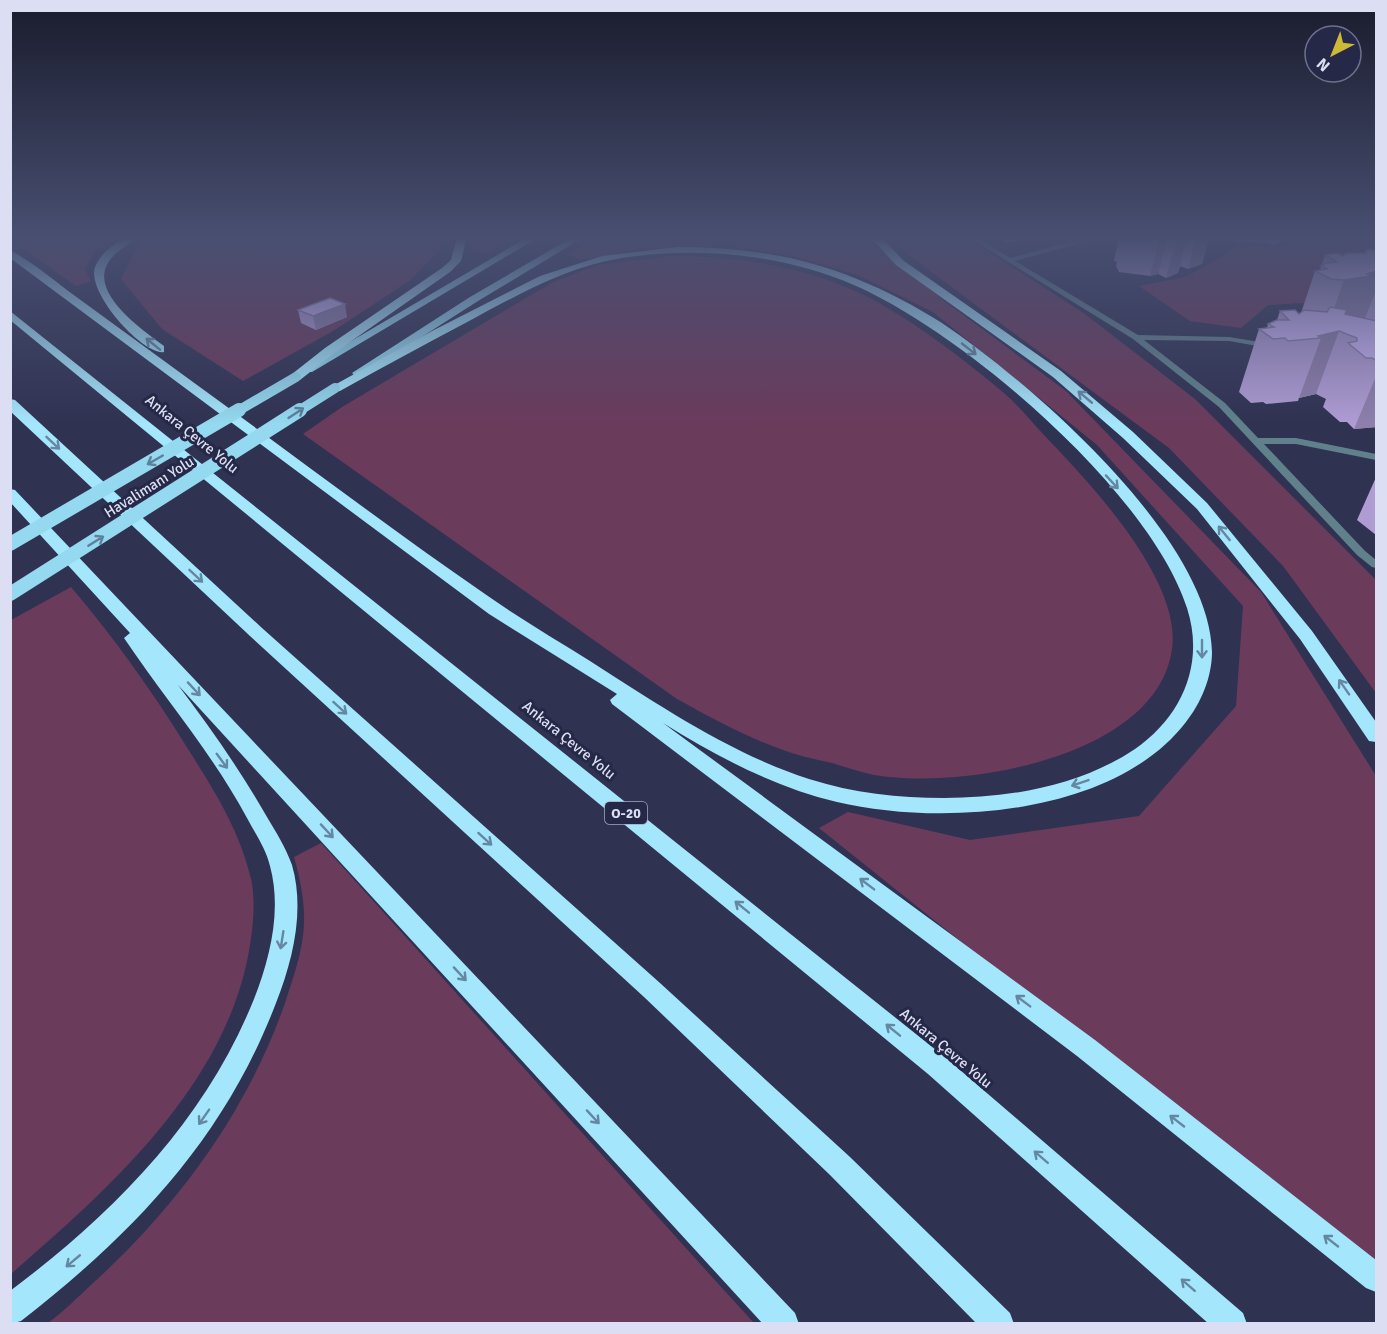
<svg xmlns="http://www.w3.org/2000/svg" width="1387" height="1334" font-family="Signika,sans-serif">
<rect width="100%" height="100%" fill="#303252"/>
<g fill="#6b3b5c">
<polygon points="11,237 111,237 95,251 85,269 91,281 76,286 11,240"/>
<polygon points="154,237 442,237 441,249 409,281 333,331 243,381 162,329 121,279 136,249"/>
<polygon points="473,237 516,237 487,253 473,252"/>
<polygon points="599,237 864,237 946,302 1066,391 1261,592 1376,776 1376,1274 819,828 848,812 970,840 1139,816 1236,706 1243,606 1097,445 933,312 858,275 792,256 727,245 648,248 580,260 568,254"/>
<polygon points="892,237 966,237 1085,314 1195,399 1376,580 1376,693 1283,566 1169,448 903,251"/>
<polygon points="1305,237 1376,237 1376,297 1333,305 1300,303 1268,305 1241,328 1190,321 1139,286 1185,277 1222,257 1238,245 1282,246"/>
<path d="M 671,256 C 738,256 805,266 866,296 C 911,319 965,360 1004,393 C 1018,405 1030,420 1043,434 C 1088,481 1182,579 1172,649 C 1157,758 962,790 874,775 C 860,772 846,767 832,763 C 814,759 795,755 778,748 C 742,735 710,717 677,699 L 303,434 L 342,407 L 553,282 L 598,265 Z"/>
<path d="M 71,587 C 115,639 153,692 188,749 C 214,790 240,831 251,879 C 256,902 253,928 249,951 C 225,1086 109,1189 11,1274 L 11,620 Z"/>
<path d="M 321,843 L 712,1277 L 754,1323 L 48,1323 C 63,1312 77,1298 92,1284 C 177,1207 247,1112 285,1003 C 293,978 303,951 304,924 C 305,902 300,878 294,857 Z"/>
</g>
<g fill="none" stroke-linecap="round" stroke-linejoin="round">
<polygon fill="#60818c" fill-rule="evenodd" points="968,237 977,237 1010,258 1089,237 1102,237 1015,261 1138,335 1229,337 1272,344 1273,346 1269,348 1229,341 1144,340 1225,403 1258,438 1296,438 1376,454 1376,460 1296,444 1264,444 1365,551 1376,560 1376,568 1372,567 1357,555 1219,407 1133,339"/>
<g fill="#94d9ef" fill-rule="evenodd">
<polygon points="528,237 539,237 312,372 304,372 302,370"/>
<polygon points="573,237 584,237 478,301 362,375 354,375 352,373 470,297"/>
</g>
<g fill="#a4e6fc" fill-rule="evenodd">
<path d="M 125,237 L 137,237 C 127,247 112,252 106,267 C 94,297 144,331 164,346 L 164,352 C 144,356 86,293 95,267 C 100,254 113,245 125,237 Z"/>
<polygon points="457,237 467,237 461,261 450,272 333,354 300,380 292,380 290,377 292,374 325,348 442,268 451,260"/>
<polygon points="870,237 881,237 904,261 1061,371 1133,432 1207,503 1312,631 1376,722 1376,742 1369,741 1300,639 1197,509 1123,438 1053,377 896,265"/>
<path d="M 677,247 C 739,247 800,255 857,279 C 887,291 915,306 942,323 C 1031,383 1210,538 1212,652 C 1212,677 1201,703 1186,722 C 1115,815 943,827 837,802 C 774,787 718,757 663,723 L 1095,1040 L 1376,1260 L 1376,1292 L 1366,1288 L 1077,1056 L 612,704 L 610,700 L 617,694 L 489,614 L 10,258 L 10,250 C 32,262 51,278 71,293 C 108,320 145,347 182,374 C 283,447 382,523 485,594 C 519,618 555,639 590,661 C 659,705 731,754 809,779 C 853,793 899,798 944,798 C 1009,798 1080,786 1135,749 C 1182,716 1205,664 1187,608 C 1149,490 955,324 842,280 C 772,253 694,247 621,258 C 567,267 519,294 471,320 C 427,343 383,367 340,391 L 335,392 L 329,388 L 432,331 L 540,276 L 602,256 Z"/>
<polygon points="10,311 946,1058 1243,1313 1247,1324 1209,1324 928,1074 10,320"/>
<polygon points="10,399 15,400 262,628 660,983 850,1157 1010,1313 1014,1324 977,1324 830,1175 644,997 250,636 10,411"/>
<path d="M 10,489 L 15,490 L 795,1313 L 799,1324 L 763,1324 L 178,685 C 210,727 240,770 267,817 C 276,832 286,848 292,865 C 305,910 293,960 276,1003 C 224,1139 134,1233 21,1321 L 10,1324 L 10,1291 C 114,1213 205,1121 254,999 C 270,958 282,910 270,866 C 266,849 255,833 247,818 C 212,753 165,699 124,638 L 130,633 L 10,502 Z"/>
</g>
<g stroke="#94d9ef" stroke-width="10">
<polyline points="236,412 296,377"/>
<polyline points="297,412 335,388"/>
</g>
<g stroke="#94d9ef" stroke-width="14">
<polyline points="10,544 239,410"/>
<polyline points="10,594 300,410"/>
</g>
</g>
<g fill="#af9cd3">
<polygon points="996,237 1028,237 1017,241 1005,242"/>
<polygon points="1119,237 1209,237 1202,264 1188,269 1180,266 1178,273 1166,278 1158,274 1150,276 1119,272 1116,266 1117,262 1114,261"/>
<polygon points="1227,237 1285,237 1284,241 1274,245 1266,242 1259,243 1229,240"/>
<polygon points="1366,249 1377,250 1377,427 1354,429 1347,422 1340,422 1323,407 1326,399 1316,394 1299,398 1298,401 1266,404 1263,402 1251,403 1239,392 1259,329 1267,328 1268,324 1277,320 1280,311 1299,314 1301,313 1315,271 1320,270 1325,255 1343,256 1365,253"/>
<polygon points="298,310 347,317 316,330 301,323"/>
<polygon points="1377,475 1377,535 1376,535 1357,520"/>
</g>
<g fill="#8e7fac">
<polygon points="1018,237 1028,237 1017,241"/>
<polygon points="1160,237 1168,237 1158,274 1150,276"/>
<polygon points="1177,237 1187,237 1178,273 1166,278"/>
<polygon points="1196,237 1209,237 1202,264 1188,269"/>
<polygon points="1261,237 1267,237 1266,242 1259,243"/>
<polygon points="1276,237 1285,237 1284,241 1274,245"/>
<polygon points="1377,271 1377,288 1361,328 1345,334 1339,331 1316,394 1299,398 1321,338 1318,336 1325,334 1344,280"/>
<polygon points="345,304 347,317 316,330 313,316"/>
<polygon points="1377,374 1377,427 1354,429"/>
</g>
<g fill="#cbb5f5" stroke="#8e7fac" stroke-width="1.5">
<polygon points="1366,249 1377,250 1377,271 1367,274 1371,276 1344,280 1331,279 1315,271 1327,269 1321,266 1326,263 1337,262 1325,255 1338,253 1343,256 1345,253 1366,253"/>
<polygon points="330,298 345,304 313,316 298,310"/>
<polygon points="1330,307 1347,310 1345,314 1377,321 1377,361 1372,358 1366,358 1348,343 1357,341 1357,338 1339,331 1318,336 1321,338 1288,341 1285,338 1273,339 1259,329 1274,327 1268,324 1277,320 1289,320 1280,311 1295,310 1299,314 1304,310 1327,312"/>
</g>
<defs><path id="oneway-shaft" d="M-6 0H5M1.5-3L5.5 0L1.5 3" fill="none" stroke-width="1.6" stroke-linecap="round" stroke-linejoin="round" transform="scale(1.5)"/></defs>
<g stroke="#6587a2">
<use href="#oneway-shaft" transform="translate(153 344) rotate(-141)"/>
<use href="#oneway-shaft" transform="translate(969 349) rotate(38)"/>
<use href="#oneway-shaft" transform="translate(1085 397) rotate(-140)"/>
<use href="#oneway-shaft" transform="translate(53 443) rotate(43)"/>
<use href="#oneway-shaft" transform="translate(1112 482) rotate(47)"/>
<use href="#oneway-shaft" transform="translate(1224 533) rotate(-129)"/>
<use href="#oneway-shaft" transform="translate(196 576) rotate(43)"/>
<use href="#oneway-shaft" transform="translate(1202 649) rotate(90)"/>
<use href="#oneway-shaft" transform="translate(1344 687) rotate(-125)"/>
<use href="#oneway-shaft" transform="translate(194 689) rotate(47)"/>
<use href="#oneway-shaft" transform="translate(340 708) rotate(42)"/>
<use href="#oneway-shaft" transform="translate(222 761) rotate(54)"/>
<use href="#oneway-shaft" transform="translate(1080 783) rotate(161)"/>
<use href="#oneway-shaft" transform="translate(327 831) rotate(47)"/>
<use href="#oneway-shaft" transform="translate(485 839) rotate(42)"/>
<use href="#oneway-shaft" transform="translate(867 884) rotate(-143)"/>
<use href="#oneway-shaft" transform="translate(742 907) rotate(-141)"/>
<use href="#oneway-shaft" transform="translate(282 940) rotate(99)"/>
<use href="#oneway-shaft" transform="translate(460 974) rotate(47)"/>
<use href="#oneway-shaft" transform="translate(1023 1001) rotate(-143)"/>
<use href="#oneway-shaft" transform="translate(893 1030) rotate(-141)"/>
<use href="#oneway-shaft" transform="translate(204 1117) rotate(125)"/>
<use href="#oneway-shaft" transform="translate(593 1117) rotate(47)"/>
<use href="#oneway-shaft" transform="translate(1177 1121) rotate(-142)"/>
<use href="#oneway-shaft" transform="translate(1041 1157) rotate(-139)"/>
<use href="#oneway-shaft" transform="translate(1331 1241) rotate(-142)"/>
<use href="#oneway-shaft" transform="translate(73 1261) rotate(140)"/>
<use href="#oneway-shaft" transform="translate(1188 1285) rotate(-139)"/>
</g>
<g stroke="#5d809b">
<use href="#oneway-shaft" transform="translate(296 413) rotate(-33)"/>
<use href="#oneway-shaft" transform="translate(155 460) rotate(150)"/>
<use href="#oneway-shaft" transform="translate(96 541) rotate(-32)"/>
</g>
<linearGradient id="sky" x2="0" y2="1"><stop stop-color="#1a1c2d"/><stop offset="0.56" stop-color="#484f71"/><stop offset="1" stop-color="#484f71" stop-opacity="0"/></linearGradient>
<rect width="1387" height="424" fill="url(#sky)"/>
<g text-anchor="middle" stroke-width="6" stroke-linejoin="round" paint-order="stroke">
<rect fill="#262847" stroke="#a5a8bf" stroke-width="1.5" x="605" y="802" width="42" height="22" rx="4.5"/>
<g font-size="14" font-weight="bold" fill="#dcdff3">
<text x="626" y="818">O-20</text>
</g>
<g font-size="15" fill="#dcdff3" stroke="#262847">
<text transform="translate(192 434) rotate(39)" y="5">Ankara Çevre Yolu</text>
<text transform="translate(149 487) rotate(-32)" y="5">Havalimanı Yolu</text>
<text transform="translate(569 740) rotate(39)" y="5">Ankara Çevre Yolu</text>
<text transform="translate(946 1048) rotate(40)" y="5">Ankara Çevre Yolu</text>
</g>
</g>
<rect width="1387" height="1334" fill="none" stroke="#dcdff3" stroke-width="24"/>
<g transform="translate(1333 54) rotate(222)"><circle r="28" fill="#262847" stroke="#6f718c" stroke-width="1.5"/>
<path d="M0-4.5L10 22L0 15L-10 22Z" fill="#cdb938"/>
<text y="-9" font-size="16" font-weight="bold" text-anchor="middle" fill="#dcdff3">N</text>
</g>
</svg>
